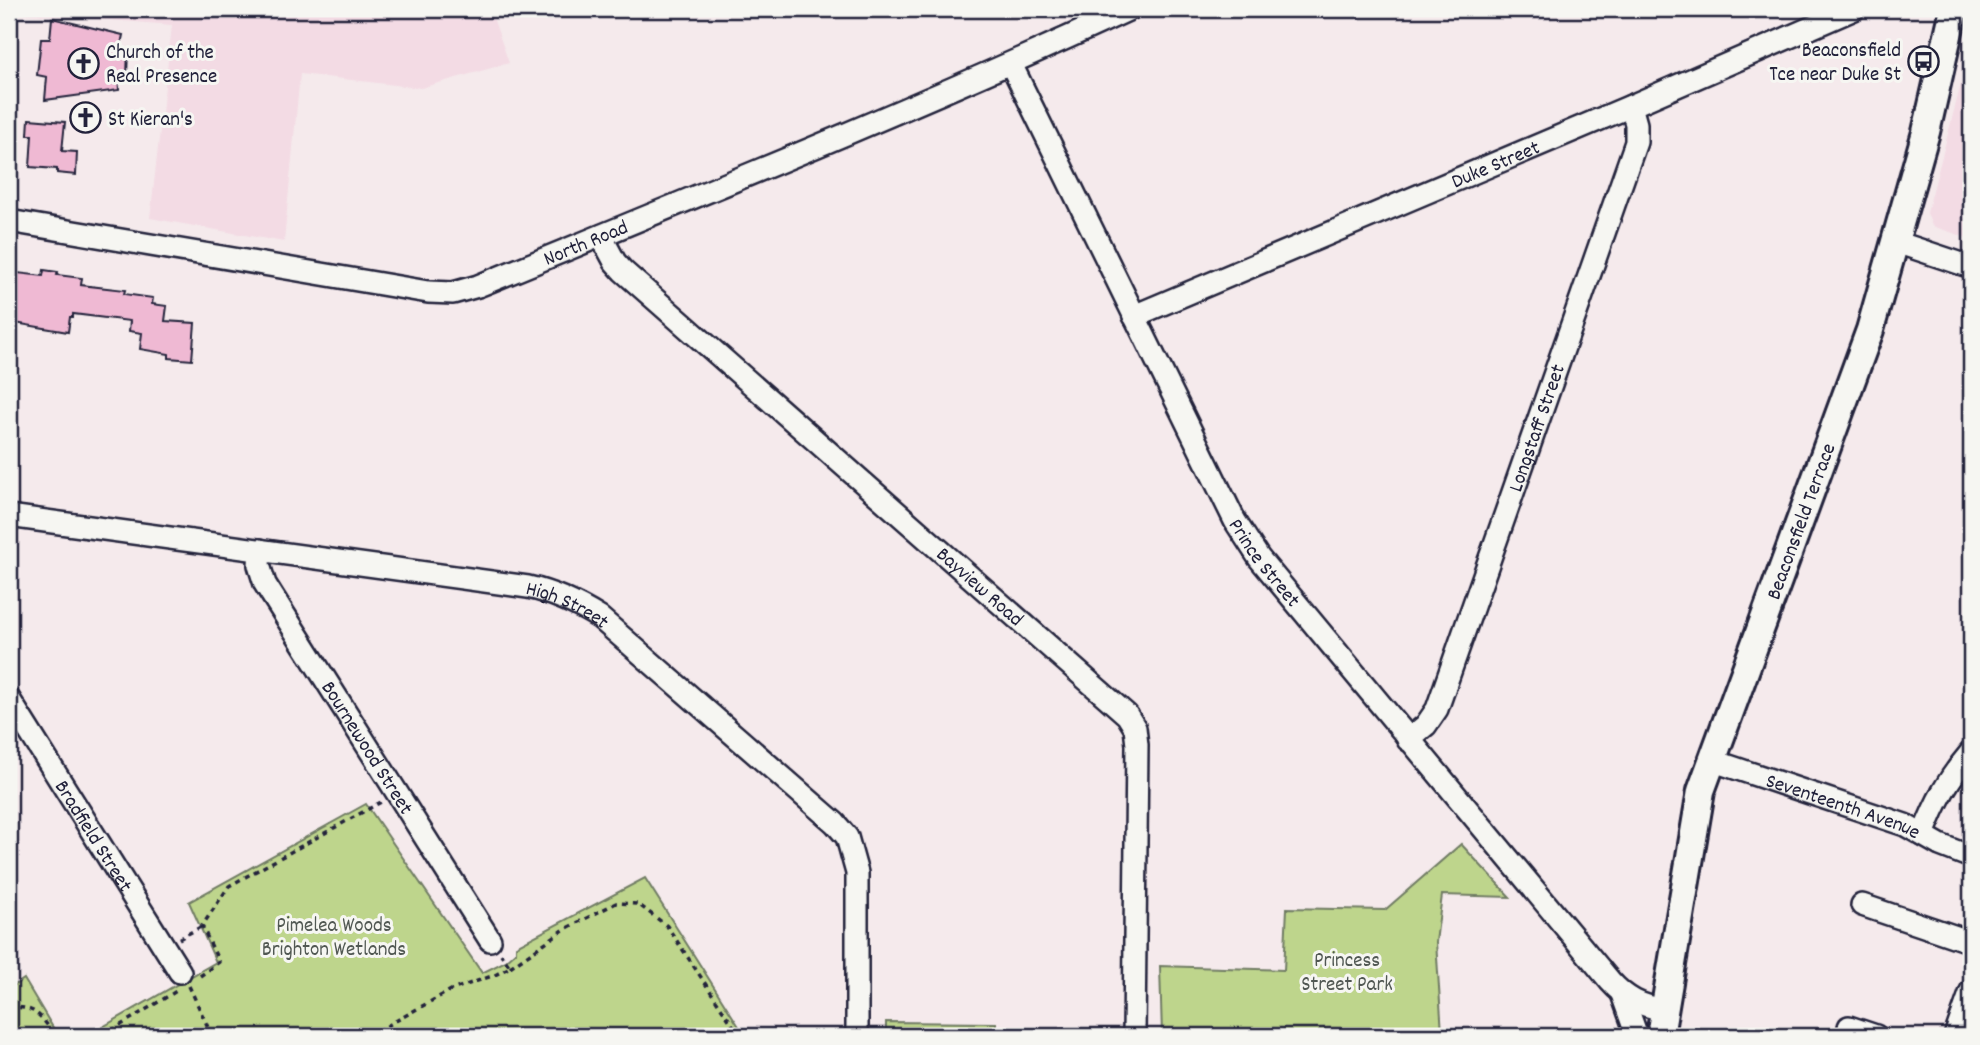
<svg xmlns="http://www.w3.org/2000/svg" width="1980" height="1045" font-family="Dekko,sans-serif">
<rect width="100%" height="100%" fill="#f5eaec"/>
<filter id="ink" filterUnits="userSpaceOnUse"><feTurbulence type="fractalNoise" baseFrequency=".0143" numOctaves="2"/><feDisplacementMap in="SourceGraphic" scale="14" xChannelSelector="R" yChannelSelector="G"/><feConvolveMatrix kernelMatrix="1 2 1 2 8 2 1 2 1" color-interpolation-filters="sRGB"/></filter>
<g filter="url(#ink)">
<g fill="#f3dbe4">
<polygon points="11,9 490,9 509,63 421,88 300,74 284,242 150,218 172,25 10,12"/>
<polygon points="1971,46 1971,239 1932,226 1927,213"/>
</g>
<g fill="#bed58c" stroke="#707c64" stroke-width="2">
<polygon points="366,804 482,973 506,961 516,952 516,946 645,878 745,1036 87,1036 216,962 189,902"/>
<polygon points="1461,844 1510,897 1442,895 1436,942 1442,1033 1162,1035 1160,966 1284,970 1287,908 1385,910"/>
<polygon points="24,979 58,1036 9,1036 9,989"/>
<polygon points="886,1022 996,1023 996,1036 886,1036"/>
</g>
<g fill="#efb9d3" stroke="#22223b" stroke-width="2">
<polygon points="52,18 123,35 120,49 128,50 127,76 118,75 119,90 45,100 47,77 37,75 41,39 50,39"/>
<polygon points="29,119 65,122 62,151 77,152 76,175 57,173 57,169 30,167 32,135 28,135"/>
<polygon points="44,270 58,272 57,275 82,278 81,285 125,290 124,294 153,298 152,304 167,306 165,321 195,323 192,360 169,358 169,354 140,349 142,333 129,331 130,321 73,314 73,317 70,317 68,332 9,322 9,272 43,276"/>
</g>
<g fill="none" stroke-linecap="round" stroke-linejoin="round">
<defs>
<g id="minor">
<path id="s1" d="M 1011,64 L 1235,521 L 1259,558 L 1610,981 C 1626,999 1641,1006 1665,1010"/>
<path id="s2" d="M 9,221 L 428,292 L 453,293 L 478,286 C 697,196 916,108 1130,9"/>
<path id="s3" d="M 601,236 L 615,262 L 623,271 L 1127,715 L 1135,728 L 1137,745 L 1134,1036"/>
<polyline points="1896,242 1971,267"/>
<path id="s4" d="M 1134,316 L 1631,106 L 1854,9"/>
<path id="s5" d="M 9,516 L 528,587 C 555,593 576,603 600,618 L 835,823 L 847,837 L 857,873 L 857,1036"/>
<path id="s6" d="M 260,550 L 259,565 L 265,584 L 490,940"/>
<path id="s7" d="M 9,699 L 180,972"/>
<path id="s8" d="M 1408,740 L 1426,725 L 1437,709 L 1636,142 L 1636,124 L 1631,106"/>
<path id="s9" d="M 1711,760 L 1905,825 L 1940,845 L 1971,857"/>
<path d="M 1923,835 C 1936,801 1948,779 1971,752"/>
<polyline points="1862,905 1971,942"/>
<polyline points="1622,994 1637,1036"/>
<polyline points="1849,1027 1876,1036"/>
<polyline points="1955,1036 1971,991"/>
</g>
<g id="major">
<path id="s10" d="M 1660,1036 L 1701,791 L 1870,330 L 1926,132 L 1954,9"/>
</g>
</defs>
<use href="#minor" stroke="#22223b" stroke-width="26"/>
<use href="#major" stroke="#22223b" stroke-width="32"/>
<g stroke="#22223b" stroke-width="3.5" stroke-dasharray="5 5" stroke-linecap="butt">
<polyline points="179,939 202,926"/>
<polyline points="510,967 565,929 616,903 638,904 667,926 740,1036"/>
<polyline points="200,976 219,962 202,926 229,886 381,802"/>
<polyline points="189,986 212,1036"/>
<path d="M 9,1008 C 35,1005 41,1016 55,1036"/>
<polyline points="103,1036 178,990"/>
<polyline points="369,1036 451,990 495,975 510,967 501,954"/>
</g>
<use href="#minor" stroke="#f6f6f2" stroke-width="21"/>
<use href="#major" stroke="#f6f6f2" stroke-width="26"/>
</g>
</g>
<defs>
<symbol id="bus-ring" viewBox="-11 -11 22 22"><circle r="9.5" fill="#f6f6f2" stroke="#22223b" stroke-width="1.5"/><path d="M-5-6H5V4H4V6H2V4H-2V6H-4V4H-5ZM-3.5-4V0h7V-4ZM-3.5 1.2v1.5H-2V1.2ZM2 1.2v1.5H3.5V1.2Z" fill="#22223b"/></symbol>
<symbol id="church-ring" viewBox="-11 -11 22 22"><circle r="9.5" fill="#f6f6f2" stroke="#22223b" stroke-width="1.5"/><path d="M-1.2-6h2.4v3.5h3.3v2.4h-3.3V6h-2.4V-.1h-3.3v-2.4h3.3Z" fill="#22223b"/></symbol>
</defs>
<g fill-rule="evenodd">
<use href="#bus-ring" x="1906" y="44" width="35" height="35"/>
<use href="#church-ring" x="66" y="46" width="35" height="35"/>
<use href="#church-ring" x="68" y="100" width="35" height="35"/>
</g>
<g text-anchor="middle" stroke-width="6" stroke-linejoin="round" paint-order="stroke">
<g font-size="21" fill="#22223b" stroke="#f6f6f2" text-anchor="start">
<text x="1901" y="56" text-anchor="end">Beaconsfield<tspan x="1901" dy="24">Tce near Duke St</tspan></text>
<text x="106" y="58">Church of the<tspan x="106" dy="24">Real Presence</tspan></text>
<text x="108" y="125">St Kieran's</text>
</g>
<g font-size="21" fill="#22223b" stroke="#f6f6f2">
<text dy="7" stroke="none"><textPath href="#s4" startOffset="392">Duke Street</textPath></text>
<text dy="7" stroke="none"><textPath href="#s2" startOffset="592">North Road</textPath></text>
<text dy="7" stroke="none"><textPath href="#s8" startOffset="341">Longstaff Street</textPath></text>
<text dy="7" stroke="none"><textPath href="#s10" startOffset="536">Beaconsfield Terrace</textPath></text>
<text dy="7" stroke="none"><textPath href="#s1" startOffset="560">Prince Street</textPath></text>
<text dy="7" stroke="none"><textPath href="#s3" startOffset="518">Bayview Road</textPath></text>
<text dy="7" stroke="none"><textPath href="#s5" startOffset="567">High Street</textPath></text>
<text dy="7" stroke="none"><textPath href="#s6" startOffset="228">Bournewood Street</textPath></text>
<text dy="7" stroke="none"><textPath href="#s9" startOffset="140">Seventeenth Avenue</textPath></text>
<text dy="7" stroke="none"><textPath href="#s7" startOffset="161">Bradfield Street</textPath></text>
</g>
<g font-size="21" fill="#515853" stroke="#f6f6f2">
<text x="334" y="931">Pimelea Woods<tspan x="334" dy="24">Brighton Wetlands</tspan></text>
<text x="1347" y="966">Princess<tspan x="1347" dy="24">Street Park</tspan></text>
</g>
</g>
<rect width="1980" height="1045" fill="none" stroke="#f6f6f2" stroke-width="35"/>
<rect x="18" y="18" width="1945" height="1010" fill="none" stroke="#22223b" stroke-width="2.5" filter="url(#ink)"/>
</svg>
